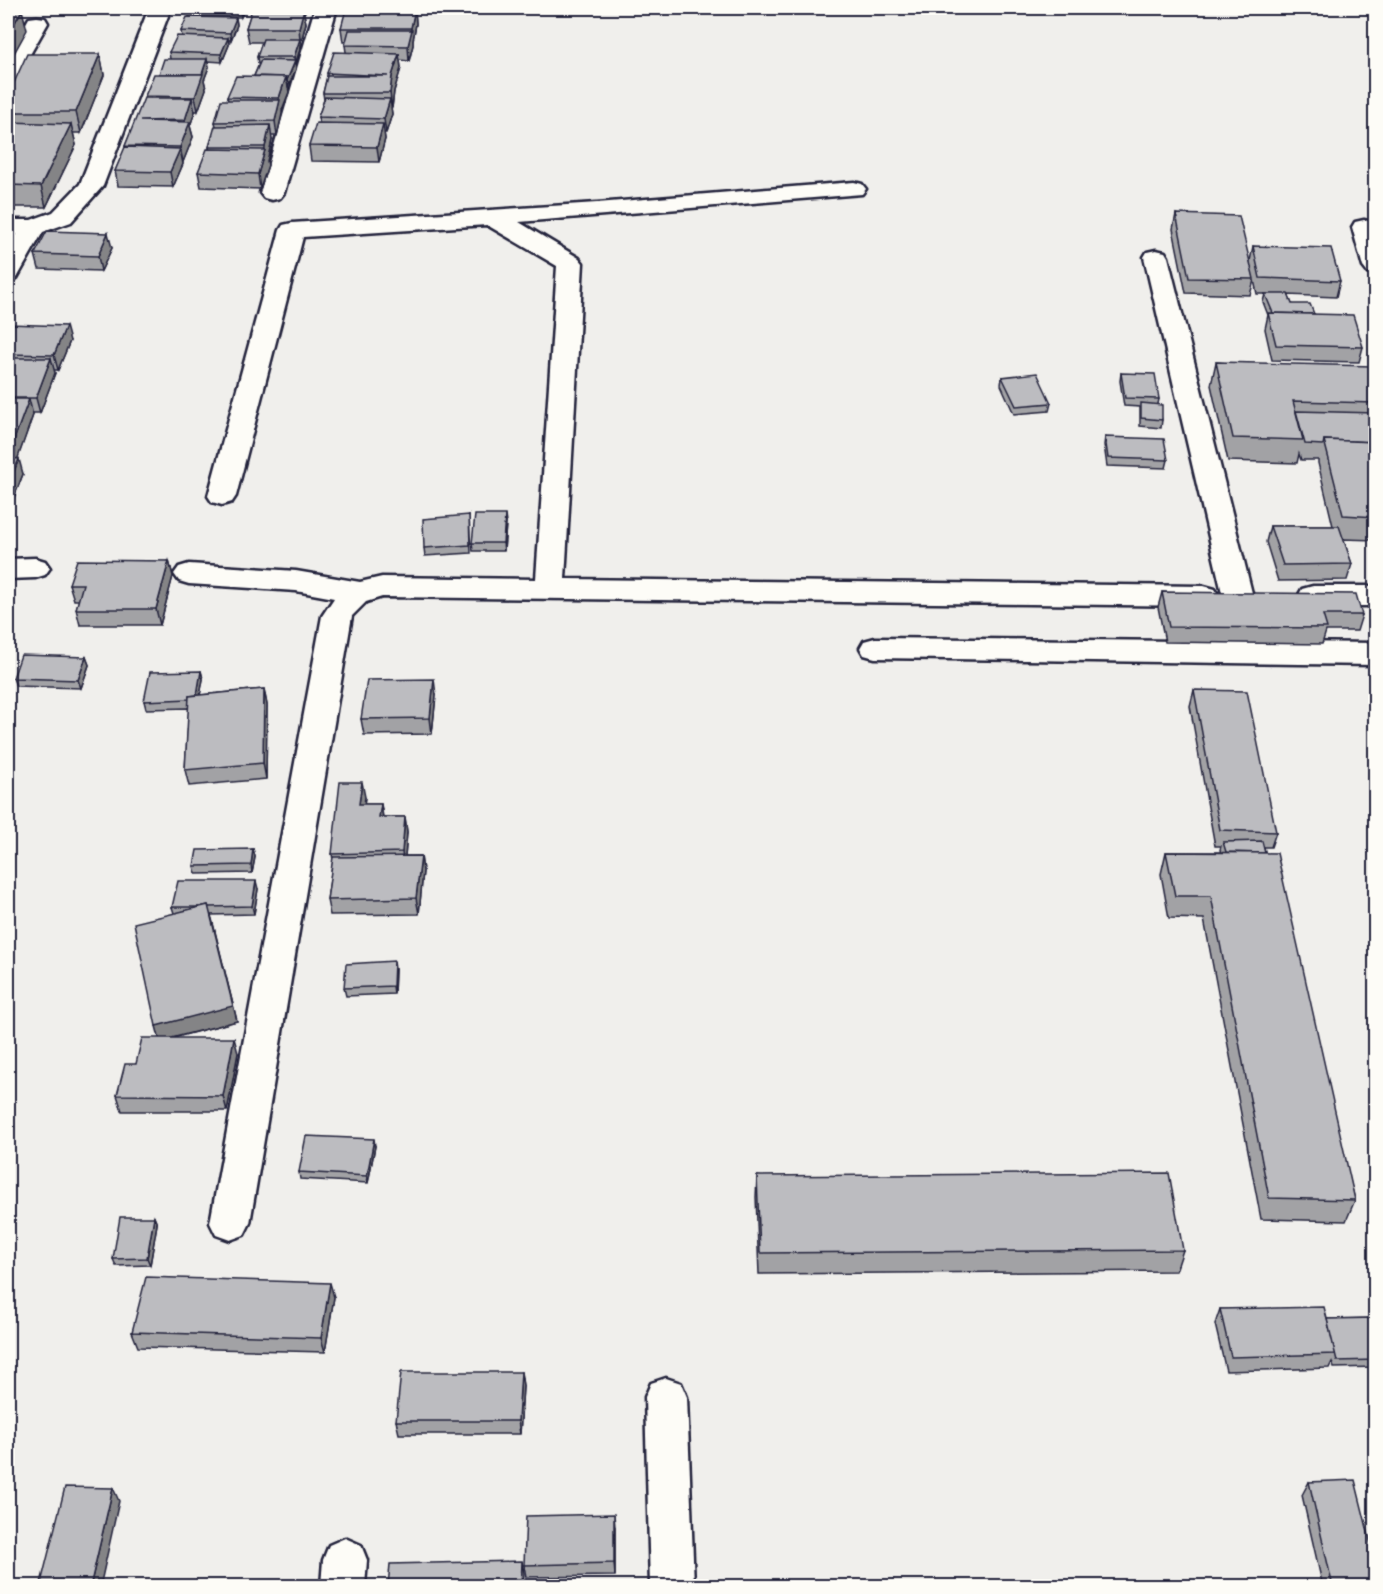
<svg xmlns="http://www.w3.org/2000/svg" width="1383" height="1594" font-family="Sriracha,sans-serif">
<rect width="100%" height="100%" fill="#f0efec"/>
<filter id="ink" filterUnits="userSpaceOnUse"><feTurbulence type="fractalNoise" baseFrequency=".0167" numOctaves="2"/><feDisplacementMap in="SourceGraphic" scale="12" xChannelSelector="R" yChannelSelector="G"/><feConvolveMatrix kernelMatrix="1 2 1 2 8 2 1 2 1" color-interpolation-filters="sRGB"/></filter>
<g filter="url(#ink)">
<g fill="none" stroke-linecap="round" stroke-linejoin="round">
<defs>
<g id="street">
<polygon points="149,8 171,8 103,186 71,222 43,232 17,278 8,280 8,251 17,234 8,234 8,220 31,220 53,212 80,184"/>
<polygon points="315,8 337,8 284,193 280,198 272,200 264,198 260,193"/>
<polygon points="37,17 45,18 48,23 16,79 8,81 8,56 29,18"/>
<polygon points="854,182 862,184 866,189 862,194 519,222 579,258 583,263 565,579 1204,586 1215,589 1219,596 1215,603 1204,606 382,597 366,602 352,616 250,1223 244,1235 230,1240 216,1235 210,1223 322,616 334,598 296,591 189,584 179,581 174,574 179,567 189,564 296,571 360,582 382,577 536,579 557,266 487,225 303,237 236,496 232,502 222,505 212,502 208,496 280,230 283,225 292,223 597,203"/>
<polygon points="1364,220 1373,222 1376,226 1376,274 1367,272 1363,267 1352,227 1355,222"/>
<polygon points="1156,250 1165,252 1168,257 1253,597 1249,604 1238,607 1227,604 1223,597 1144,257 1147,252"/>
<polygon points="35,558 45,561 50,568 45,575 35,578 8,579 8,559"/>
<polygon points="1313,586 1376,586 1376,606 1313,606 1302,603 1298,596 1302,589"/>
<polygon points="875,638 1376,643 1376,665 875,658 864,655 860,648 864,641"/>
<polygon points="666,1378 681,1383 687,1397 694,1586 650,1586 645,1397 651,1383"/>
<polygon points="345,1538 361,1545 367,1560 365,1586 321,1586 323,1560 329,1545"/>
</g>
</defs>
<use href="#street" stroke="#22223b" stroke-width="5"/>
<use href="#street" fill="#fdfcf7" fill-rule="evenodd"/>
</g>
<g fill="#a2a2a5" stroke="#22223b" stroke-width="1.5">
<polygon points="188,8 245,8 241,17 189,16"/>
<polygon points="253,8 306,8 304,14 306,23 301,42 301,46 295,65 296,69 288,87 289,92 282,110 282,114 277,136 271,136 272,140 267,161 268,165 260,189 201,187 198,172 209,149 209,147 216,126 215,122 228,100 227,97 254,76 259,64 258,64 257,57 262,42 249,42 246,28"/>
<polygon points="350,8 403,8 403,9 415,9 416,24 413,40 413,45 409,61 400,60 401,68 394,91 392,108 391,108 392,114 386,133 384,133 385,139 379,162 311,161 309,146 319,123 318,117 324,100 323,93 327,77 327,73 346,52 345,45 346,42 343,42 341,28"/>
<polygon points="236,18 237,25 231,40 229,40 229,45 222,62 208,61 209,67 204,80 206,89 198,111 195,111 190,126 193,137 183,162 182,162 183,164 173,187 118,186 115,171 126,147 125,146 146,98 145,96 159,74 170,59 169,52 182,37 181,31"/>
<polygon points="100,54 104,75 81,133 73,133 76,145 46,207 8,207 8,96"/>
<polygon points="1176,214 1250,261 1253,246 1340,281 1336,297 1288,295 1292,304 1314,314 1363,347 1359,362 1272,360 1265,329 1268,315 1263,302 1265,294 1268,294 1257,294 1254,280 1250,295 1186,293 1173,229"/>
<polygon points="112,248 101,271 39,269 35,254"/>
<polygon points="8,324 70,341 58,370 54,370 55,373 40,413 33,413 33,415 17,459 23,474 8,513"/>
<polygon points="1216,362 1376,376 1376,540 1343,539 1352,564 1347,580 1278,581 1266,542 1270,526 1333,526 1318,463 1318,460 1301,460 1299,454 1297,463 1228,461 1211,385"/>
<polygon points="1121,373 1159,399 1158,404 1162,420 1161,428 1140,426 1140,407 1124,406 1120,381"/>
<polygon points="1002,377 1051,403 1049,411 1014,414 1001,385"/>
<polygon points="1105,437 1168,460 1166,468 1107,466 1104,445"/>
<polygon points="469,515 471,553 425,556 424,548"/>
<polygon points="506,523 504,551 473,551 472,543"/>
<polygon points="169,561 173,576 160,625 80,625 76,609 79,600 74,600 69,584"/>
<polygon points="1162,592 1362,615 1357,631 1326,631 1322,644 1165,642 1158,607"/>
<polygon points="86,657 89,665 81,688 16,686 13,678"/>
<polygon points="201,671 203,679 200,695 264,689 267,705 266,779 189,786 185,770 189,708 146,709 144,701"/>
<polygon points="1194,690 1276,832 1271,847 1264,847 1355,1200 1346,1221 1261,1219 1204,919 1169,918 1161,874 1166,852 1221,852 1220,850 1221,846 1215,846 1190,706"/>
<polygon points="436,695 432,734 364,735 361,719"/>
<polygon points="365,797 364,804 381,804 383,817 405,817 407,832 405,856 421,856 423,871 419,914 330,915 327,900 333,860 332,854"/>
<polygon points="253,849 255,857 252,873 196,874 194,866"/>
<polygon points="258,889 254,914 211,915 237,1021 173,1038 238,1053 227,1111 122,1111 117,1095 136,1064 159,1038 174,913 172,907"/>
<polygon points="395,969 394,994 346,996 344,988"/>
<polygon points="375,1146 368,1183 300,1179 299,1172"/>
<polygon points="757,1176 1183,1250 1176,1271 759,1274 756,1197"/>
<polygon points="154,1217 157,1224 150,1265 116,1266 113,1259"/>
<polygon points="334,1297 325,1352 138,1347 132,1332"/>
<polygon points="1220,1309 1327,1319 1376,1318 1376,1367 1334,1368 1332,1362 1329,1368 1226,1371 1215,1324"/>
<polygon points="521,1372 523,1386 520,1434 399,1434 396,1421"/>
<polygon points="1309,1482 1376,1587 1323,1587 1302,1495"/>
<polygon points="615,1527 615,1576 526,1577 524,1565"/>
</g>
<g fill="#848486" stroke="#22223b" stroke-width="1.5">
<polygon points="241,8 245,8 241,17 240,10"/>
<polygon points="301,8 306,8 304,14 306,23 301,42 301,46 295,65 294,57 300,39 299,28 302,14"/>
<polygon points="415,9 416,24 413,40 413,45 409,61 408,46 411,32 411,28"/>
<polygon points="22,10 27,30 8,64 8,34"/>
<polygon points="236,18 237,25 231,40 230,33"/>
<polygon points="228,38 229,45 222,62 221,54"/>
<polygon points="100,54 104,75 81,133 76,112"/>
<polygon points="399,54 401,68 394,91 392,108 390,93 392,76"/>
<polygon points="207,59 209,67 204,80 206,89 198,111 195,97"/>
<polygon points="295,61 296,69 288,87 287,80"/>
<polygon points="286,77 289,92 282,110 282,114 277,136 275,121 279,103 279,98"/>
<polygon points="192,98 195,112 190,126 193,137 183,162 180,147 187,130 185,120"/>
<polygon points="390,99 392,114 386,133 384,119"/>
<polygon points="71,124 76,145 46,207 41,186"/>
<polygon points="383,124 385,139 379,162 377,147"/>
<polygon points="270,125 272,140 267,161 268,165 260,189 258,174 265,150 265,147"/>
<polygon points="180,149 183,164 173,187 170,172"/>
<polygon points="108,233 112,248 101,271 98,256"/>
<polygon points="66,326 70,341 58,370 54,355"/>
<polygon points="51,358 55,373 40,413 36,398"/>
<polygon points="29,399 33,415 14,469 9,453"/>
<polygon points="19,459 23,474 8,513 8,485"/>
<polygon points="505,515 506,523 504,551 503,543"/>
<polygon points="169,561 173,576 160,625 156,609"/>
<polygon points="86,657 89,665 81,688 78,680"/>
<polygon points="201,671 203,679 198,707 196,699"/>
<polygon points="434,679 436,695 432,734 430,718"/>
<polygon points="264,689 267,705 266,779 263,763"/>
<polygon points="362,782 365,797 362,820 359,804"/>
<polygon points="381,804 383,820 379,817"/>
<polygon points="405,817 407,832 404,868 402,852"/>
<polygon points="253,849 255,857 252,873 251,865"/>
<polygon points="421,856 423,871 419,914 416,898"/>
<polygon points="256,881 258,889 254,914 252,906"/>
<polygon points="212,920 237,1021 160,1041 156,1026"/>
<polygon points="394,961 395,969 394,994 393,986"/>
<polygon points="234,1038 238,1053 227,1111 223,1096"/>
<polygon points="374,1139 375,1146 368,1183 367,1176"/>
<polygon points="154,1217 157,1224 150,1265 147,1258"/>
<polygon points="330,1283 334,1297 325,1352 321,1338"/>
<polygon points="521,1372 523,1386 520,1434 518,1421"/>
<polygon points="113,1488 119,1501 100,1587 90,1587"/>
<polygon points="614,1514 615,1527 615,1576 614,1563"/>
<polygon points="522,1561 524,1573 523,1587 521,1587"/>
</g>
<g fill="#bcbcc0" stroke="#22223b" stroke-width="1.5">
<polygon points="188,8 241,8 240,10 188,9"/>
<polygon points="350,8 401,8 401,9 349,9"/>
<polygon points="8,9 22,10 8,34"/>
<polygon points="252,9 304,9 299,28 246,28"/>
<polygon points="346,9 415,9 411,28 341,28"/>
<polygon points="187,17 236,18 230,33 181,31"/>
<polygon points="349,30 412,30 408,46 345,45"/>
<polygon points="177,36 228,38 221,54 169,52"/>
<polygon points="263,39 300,39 294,57 257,57"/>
<polygon points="334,52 399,54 392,76 390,93 323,93 327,76 388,76 327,73"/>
<polygon points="27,54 100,54 76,112 8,112 8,96"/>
<polygon points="164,59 207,59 202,74 159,74"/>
<polygon points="261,60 295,61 287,80 286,77 254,76"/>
<polygon points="154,74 203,74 195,97 145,96"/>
<polygon points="236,76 286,77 279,98 227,97"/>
<polygon points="325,97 390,99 384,119 318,117"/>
<polygon points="144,98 192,98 185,120 140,121 190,122 180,147 125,146"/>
<polygon points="221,100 280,100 275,121 215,122"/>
<polygon points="8,122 71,124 41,186 8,185"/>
<polygon points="316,123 383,124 377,147 309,146"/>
<polygon points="270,125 265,147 209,147 215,126"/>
<polygon points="125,147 180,149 170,172 115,171"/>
<polygon points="207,149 265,150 258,174 198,172"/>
<polygon points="1176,214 1239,216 1254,279 1189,278"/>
<polygon points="47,231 108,233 98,256 35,254"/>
<polygon points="1253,246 1331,248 1340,281 1260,278"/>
<polygon points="1265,294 1288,294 1292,304 1310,304 1314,314 1273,313"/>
<polygon points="1268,313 1353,315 1363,347 1276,345"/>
<polygon points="8,324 66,326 54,355 8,354"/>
<polygon points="8,358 51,358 36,398 8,398"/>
<polygon points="1216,362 1372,366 1376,376 1376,403 1293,401 1303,440 1233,438"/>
<polygon points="1037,373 1051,403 1016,406 1002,377"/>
<polygon points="1121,373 1155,374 1159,399 1125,398"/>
<polygon points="8,399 29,399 9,453 8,453"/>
<polygon points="1141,403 1162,405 1162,420 1141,418"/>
<polygon points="1296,411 1376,413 1376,442 1324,440 1323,445 1305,444"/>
<polygon points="1105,437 1164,439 1168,460 1108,458"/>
<polygon points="1324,440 1376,442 1376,517 1343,515"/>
<polygon points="8,458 19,459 8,485"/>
<polygon points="469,515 470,545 424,548 423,519"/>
<polygon points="475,515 505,515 503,543 472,543"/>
<polygon points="1270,526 1339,526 1352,564 1283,565"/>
<polygon points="77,560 169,561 156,609 76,609 83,584 69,584"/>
<polygon points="1162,592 1356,594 1362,615 1323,615 1327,628 1169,627"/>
<polygon points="21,655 86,657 78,680 13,678"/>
<polygon points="201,671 197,695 189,696 189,699 144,701 150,672"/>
<polygon points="434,679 430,718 361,719 367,680"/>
<polygon points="264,689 263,763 185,770 189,696"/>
<polygon points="1194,690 1247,691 1276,832 1220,830"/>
<polygon points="340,782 362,782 359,804 381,804 379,817 405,817 402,852 332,854"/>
<polygon points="1262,841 1265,853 1226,852 1223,842"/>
<polygon points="253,849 251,865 194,866 197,850"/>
<polygon points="1166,852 1277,853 1355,1200 1269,1198 1211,896 1175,896"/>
<polygon points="421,856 416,898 327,900 333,857"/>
<polygon points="178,881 256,881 252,906 209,907 208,905 200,907 172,907"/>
<polygon points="208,905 233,1006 156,1026 134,923"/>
<polygon points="394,961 393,986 344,988 346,964"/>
<polygon points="142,1038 234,1038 223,1096 117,1095 125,1064 136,1064"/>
<polygon points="306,1136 374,1139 367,1176 299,1172"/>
<polygon points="1169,1173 1183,1250 760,1253 757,1176"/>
<polygon points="120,1217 154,1217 147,1258 113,1259"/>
<polygon points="146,1277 330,1283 321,1338 132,1332"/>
<polygon points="1324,1307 1336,1354 1231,1357 1220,1309"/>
<polygon points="1376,1318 1376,1360 1337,1361 1327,1319"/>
<polygon points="401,1372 521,1372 518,1421 396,1421"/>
<polygon points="1355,1480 1376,1564 1376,1587 1333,1587 1309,1482"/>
<polygon points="65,1487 113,1488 90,1587 40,1587"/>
<polygon points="614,1514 614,1563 524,1565 526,1516"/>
<polygon points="522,1561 521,1587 388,1587 390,1564"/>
</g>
</g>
<rect width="1383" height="1594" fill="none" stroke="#fdfcf7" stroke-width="30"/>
<rect x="15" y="15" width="1353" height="1564" fill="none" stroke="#22223b" stroke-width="2" filter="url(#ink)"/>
</svg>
